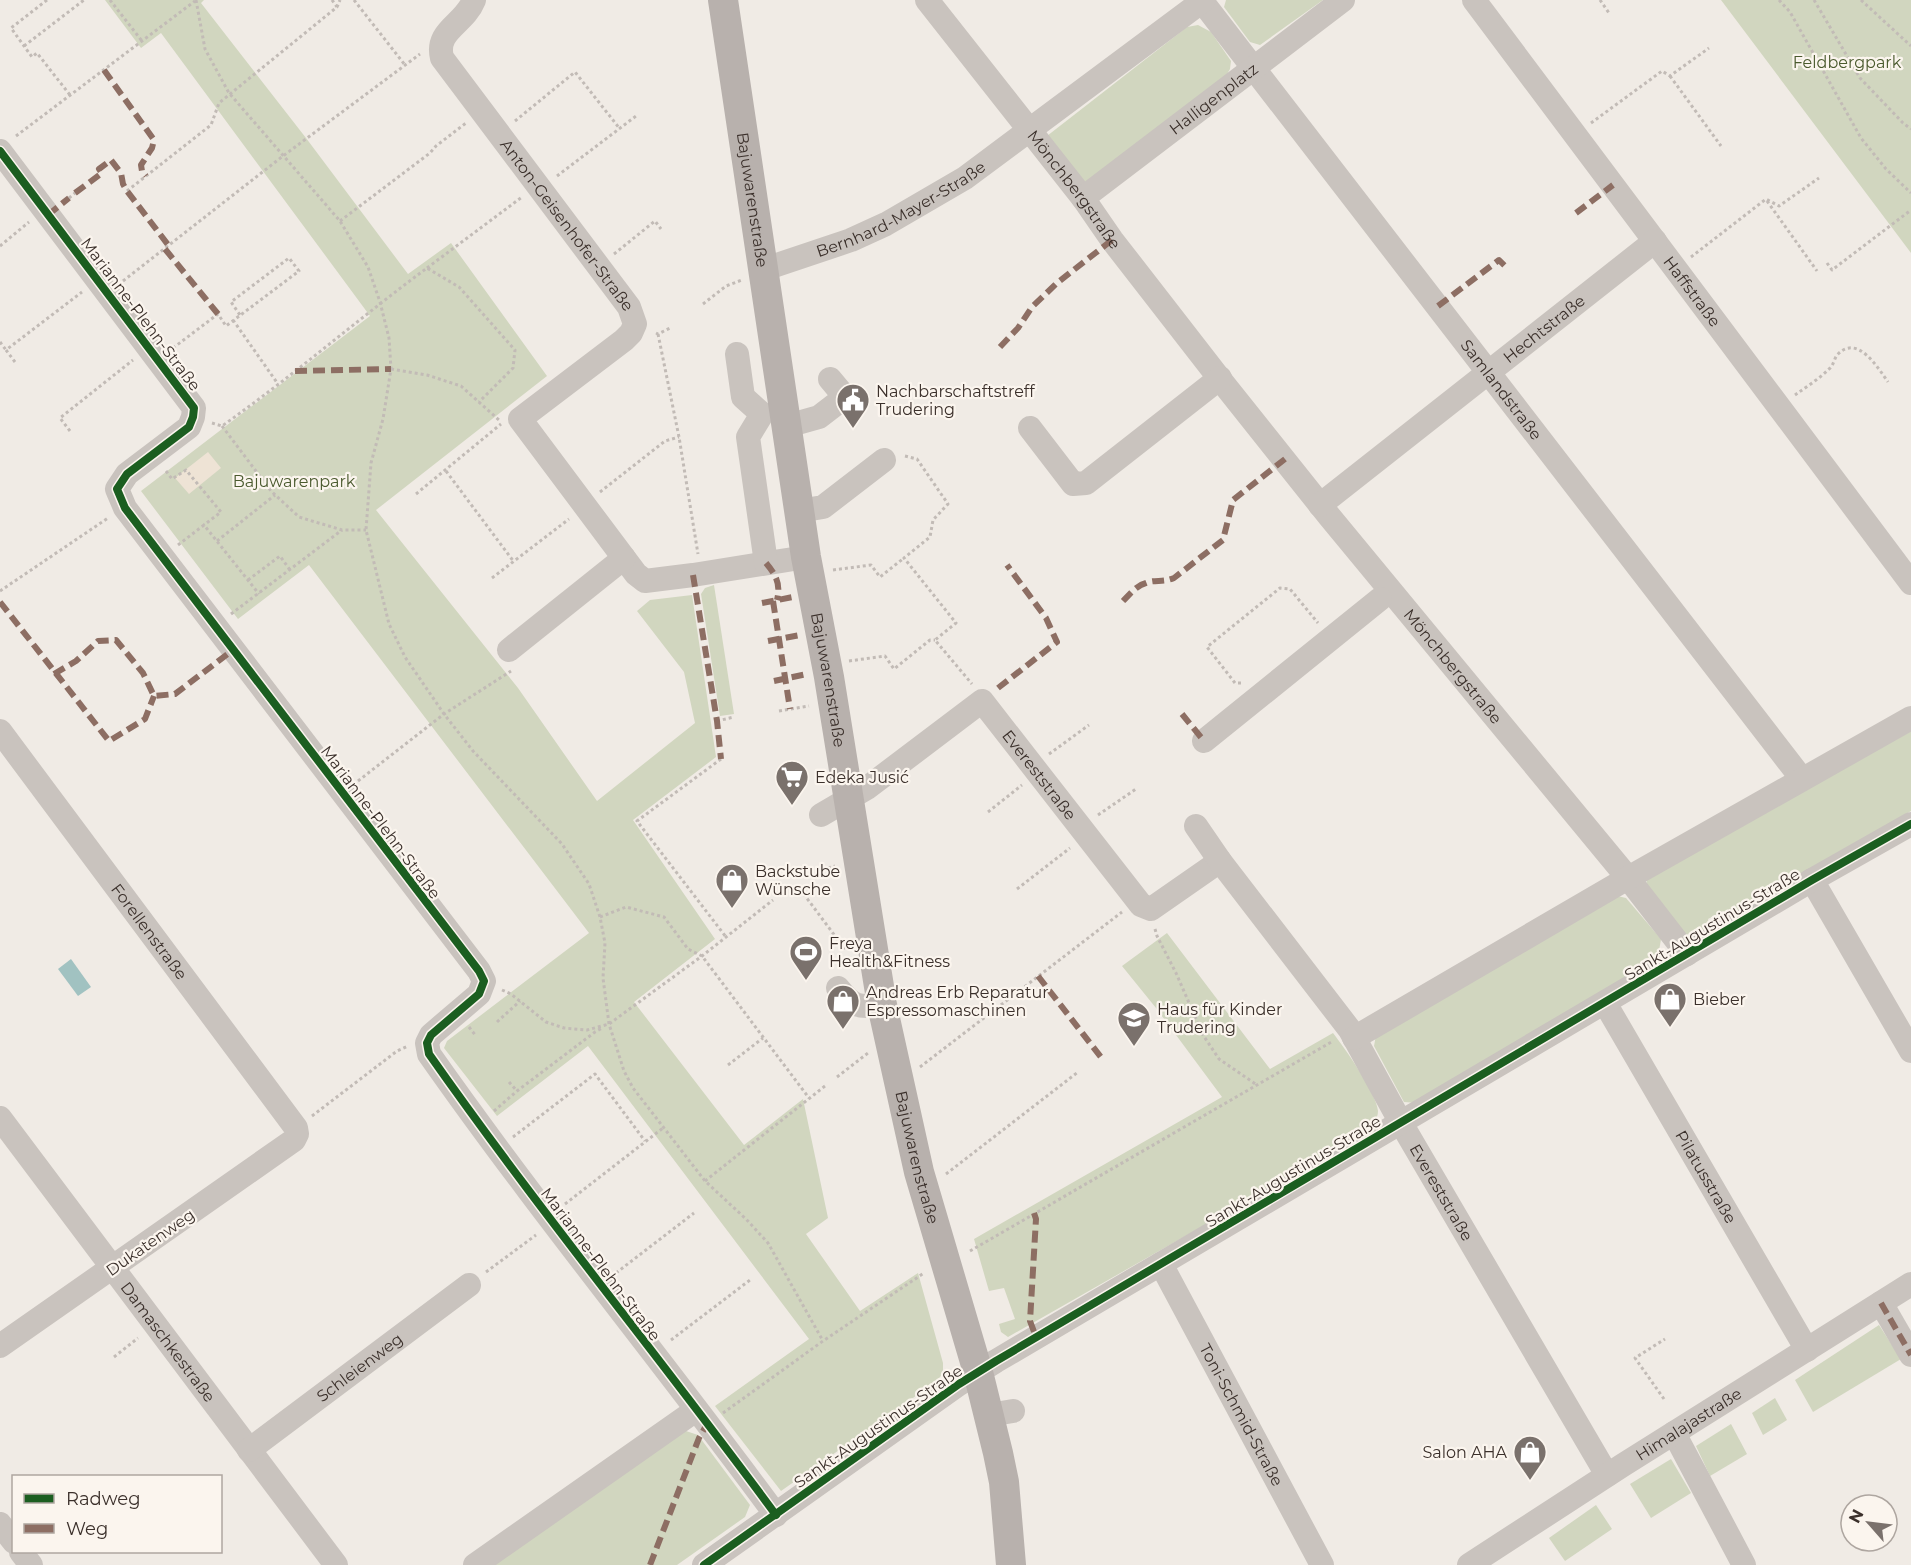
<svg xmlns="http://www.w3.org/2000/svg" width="1911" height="1565" font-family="Montserrat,sans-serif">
<rect width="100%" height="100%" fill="#f0ebe5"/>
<g fill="#d1d6bf">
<polygon points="105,0 204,0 201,3 306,138 408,274 451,243 547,376 376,510 518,688 597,801 695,723 684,672 637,611 650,600 692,595 716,757 633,820 715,939 634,1002 744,1145 803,1099 828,1218 806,1234 860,1311 918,1273 943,1363 943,1373 937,1381 781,1491 715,1406 809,1339 588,1046 497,1116 444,1048 447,1041 589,933 309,565 238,619 141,491 370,316 161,33 141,48"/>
<polygon points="1226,0 1323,0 1260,45 1250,42 1224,7"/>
<polygon points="1721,0 1911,0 1911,253 1887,221"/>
<polygon points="1198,25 1211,32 1231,61 1230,69 1223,81 1085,186 1047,136 1187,27"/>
<polygon points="714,585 734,714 720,716 701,594 705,588"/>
<polygon points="1911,731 1911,811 1732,916 1723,911 1708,919 1710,927 1695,937 1685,934 1646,888 1647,878"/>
<polygon points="1613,895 1626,898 1661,939 1657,963 1418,1103 1404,1102 1374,1046 1376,1035"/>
<path d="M 1167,933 L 1270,1069 L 1333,1033 C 1344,1047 1377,1094 1378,1111 C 1378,1119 1372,1125 1368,1132 L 1008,1337 L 1001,1332 L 999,1324 L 1015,1319 L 1004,1288 L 989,1291 L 974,1239 L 1222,1097 L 1156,1008 L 1122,966 Z"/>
<polygon points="1879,1325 1901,1359 1813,1412 1795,1380"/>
<polygon points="1775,1398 1787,1420 1763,1435 1752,1413"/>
<polygon points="1731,1424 1747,1454 1710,1476 1696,1446"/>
<polygon points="683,1430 698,1435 750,1505 745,1517 677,1565 490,1565"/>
<polygon points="1671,1459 1691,1493 1651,1518 1630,1484"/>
<polygon points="1596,1505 1612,1529 1565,1561 1549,1538"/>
</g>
<polygon fill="#eee3d5" points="208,452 221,468 189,494 175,478"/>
<polygon fill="#a1c2c1" points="71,959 91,987 78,996 58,969"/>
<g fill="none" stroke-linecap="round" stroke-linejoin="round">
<g stroke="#c2bbb6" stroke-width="3" stroke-dasharray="3 3" stroke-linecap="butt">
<polyline points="47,0 11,28 32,57 37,53 70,95"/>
<polyline points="110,0 142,41"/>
<polyline points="196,0 205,49 229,93 340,221 368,267 380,302 389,338 391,369 383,419 371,463 366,530 389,624 405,657 444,714 473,751 562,844 589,884 600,917 605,943 603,978 609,1024 624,1071 633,1088 705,1181 746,1219 768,1243 823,1341"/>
<polyline points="332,0 337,7"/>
<polyline points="354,0 405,65"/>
<polyline points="1600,0 1609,13"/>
<polyline points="1779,0 1790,12 1861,138 1886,169 1911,193"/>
<polyline points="1814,0 1860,78 1903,123 1911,129"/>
<polyline points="1861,0 1911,46"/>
<polyline points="24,46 84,0"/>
<polyline points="1670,76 1721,146"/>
<polyline points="515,121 575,72 620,129"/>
<polyline points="1591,123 1662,71 1670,76 1709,48"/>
<polyline points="16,136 195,1"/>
<polyline points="557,176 636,116"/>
<polyline points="127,191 211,125 219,103 337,7 340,0"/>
<polyline points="69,198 75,193"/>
<polyline points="1767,201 1817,271"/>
<polyline points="340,221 430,153 436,146 466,123"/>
<polyline points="0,246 29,222"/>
<polyline points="614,254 655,221 661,229"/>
<polyline points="1691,257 1766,199 1779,206 1819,178"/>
<polyline points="1827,263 1832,270 1911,210"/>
<polyline points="427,268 522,197"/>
<polyline points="123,281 283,156 420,54"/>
<polyline points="703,304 726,286 742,280"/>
<polyline points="233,320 278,384"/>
<polyline points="656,333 658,334 672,327"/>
<polyline points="658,334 679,437 698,554"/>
<polyline points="0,342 6,350"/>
<polyline points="173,348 218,314 226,326 299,271 289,258 231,302 240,315"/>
<polyline points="15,362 6,350 82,292"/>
<polyline points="391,369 427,375 461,386 499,420"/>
<path d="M 1795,395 C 1806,387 1819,379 1829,369 C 1834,365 1834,358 1838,354 C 1858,334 1878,368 1888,382"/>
<path d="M 212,423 L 222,426 C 293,376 358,319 427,268 L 459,287 L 515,350 L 513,368 L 479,402"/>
<polyline points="222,426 271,491 299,517 342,530 366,530"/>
<polyline points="70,431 60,418 133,360"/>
<polyline points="905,456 917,459 948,504 933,520 930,537 904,558 956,623 935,640 972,684"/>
<polyline points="166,471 172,479 186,470 221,512 204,525"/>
<polyline points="446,471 514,562"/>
<polyline points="600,492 665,441 679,437"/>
<polyline points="416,494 501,424"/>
<polyline points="217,541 275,495"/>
<polyline points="178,545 204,525 259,594"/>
<polyline points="833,570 871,565 880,577 904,558"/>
<polyline points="492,578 569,519"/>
<polyline points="248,580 280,556 290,570"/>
<polyline points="0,591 108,518"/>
<polyline points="231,614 342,530"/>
<polyline points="849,661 885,656 894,669 930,640 935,640"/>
<polyline points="1241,683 1235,683 1207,647 1280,588 1290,589 1318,623"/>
<polyline points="779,711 809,706"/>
<polyline points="717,721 734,717"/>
<polyline points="1049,754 1089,725"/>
<polyline points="721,759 637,821 726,937"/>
<polyline points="358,781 444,714 511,671"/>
<polyline points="988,812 1022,785"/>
<polyline points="1098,815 1136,789"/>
<polyline points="828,868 835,866"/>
<polyline points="800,889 844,948 848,947"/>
<polyline points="1017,889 1070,848"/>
<polyline points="600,917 626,907 664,917 688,949 702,956 809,1098"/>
<polyline points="1155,929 1157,936 1176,973 1203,1035 1219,1059 1257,1085"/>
<polyline points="502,990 511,994 546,1022 564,1028 587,1030 609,1024 702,956 773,900"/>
<polyline points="497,1022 520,1001"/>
<polyline points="469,1027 476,1036"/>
<polyline points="728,1065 763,1038"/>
<polyline points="920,1067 1122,912"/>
<polyline points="837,1077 868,1053"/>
<polyline points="509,1082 517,1091"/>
<polyline points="494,1111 517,1091 595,1032 602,1028"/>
<polyline points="312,1116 397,1051 408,1046"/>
<polyline points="513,1137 595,1074 645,1141"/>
<polyline points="946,1174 1078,1072"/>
<polyline points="705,1181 825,1086"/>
<polyline points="565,1204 663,1128"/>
<polyline points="970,1251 1333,1041"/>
<polyline points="486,1272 536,1235"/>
<polyline points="616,1273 694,1213"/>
<polyline points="671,1340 750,1280"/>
<polyline points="114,1357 138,1338"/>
<polyline points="1664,1399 1635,1358 1665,1339"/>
<polyline points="723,1413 823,1341 924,1273"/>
</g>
<g stroke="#c9c3be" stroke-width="24">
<path id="s1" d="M 474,0 C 464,25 435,30 442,58 L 629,307 L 635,324 L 631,333 L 624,340 L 520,419 L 624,558 L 636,574 L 645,581 L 693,575 L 806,557"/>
<path id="s2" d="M 927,0 L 1083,198 L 1112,240 L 1223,383 L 1329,516 L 1628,878 L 1687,954"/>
<path id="s3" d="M 1201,0 L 1802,779"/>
<path id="s4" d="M 1474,0 L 1911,583"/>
<path d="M 0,151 L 194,408 L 193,417 L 189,427 L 127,474 L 117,489 L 125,508 L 479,971 L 484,981 L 479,994 L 431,1035 L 427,1043 L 429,1054 C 540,1212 662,1360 776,1515"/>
<path id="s5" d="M 1083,198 L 1343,0"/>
<path id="s6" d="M 762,270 L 851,240 L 886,224 L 965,178 L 1204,0"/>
<polyline points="737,354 743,397 762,414 748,437 766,563"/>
<polyline points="787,426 819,417 845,397 830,379"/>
<polyline points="1030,428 1073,484 1086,483 1220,378"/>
<path id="s7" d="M 1320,505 L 1655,241"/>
<polyline points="799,511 823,507 884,460"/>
<polyline points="509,650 624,558"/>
<path id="s8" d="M 0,731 L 296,1128 L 297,1134 L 294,1140 L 0,1346"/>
<polyline points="1204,741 1380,599"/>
<path id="s9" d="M 821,815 L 867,788 L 982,701 L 1141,905 L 1151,909 L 1220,861"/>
<path id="s10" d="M 1196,826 L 1220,861 L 1350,1030 L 1401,1123 L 1607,1475"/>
<polyline points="1812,880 1911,1051"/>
<path d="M 838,988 C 854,1008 858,1007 882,1005"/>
<path id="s11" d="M 1605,1003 L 1807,1350"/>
<polyline points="1354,1038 1628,878 1911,718"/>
<path id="s12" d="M 0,1118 L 336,1565"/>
<path id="s13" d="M 1161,1264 L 1322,1565"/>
<polyline points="1881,1303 1911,1355"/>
<polyline points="989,1415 1013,1411"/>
<polyline points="1674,1433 1744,1565"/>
<path id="s14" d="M 249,1450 L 469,1285"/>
<polyline points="0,1524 14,1542"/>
<polyline points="21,1552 31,1565"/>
<polyline points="475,1565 696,1410"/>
<polyline points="704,1565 959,1384 996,1361 1812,880 1911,824"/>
<path id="s15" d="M 1469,1565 L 1623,1465 L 1911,1284"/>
</g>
<path stroke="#b8b1ad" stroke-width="30" id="s16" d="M 723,0 L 806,557 L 829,677 L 882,1005 L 919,1172 L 978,1372 L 998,1453 L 1004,1482 L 1011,1565"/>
<g stroke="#8d6e63" stroke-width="6" stroke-dasharray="12 6" stroke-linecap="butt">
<polyline points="104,70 154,140 152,148 141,165 142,171 146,176"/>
<polyline points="75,193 102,173 99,169 111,160 121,173 123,184 127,191 169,246"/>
<polyline points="1576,213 1613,185"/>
<polyline points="48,215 69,198"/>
<polyline points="165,249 218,314"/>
<polyline points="1438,306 1499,260 1507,268"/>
<polyline points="1000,347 1018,328 1032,307 1057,283 1112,240"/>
<polyline points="295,371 391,369"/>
<path d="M 766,563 C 776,575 781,584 777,600"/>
<polyline points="693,575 717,721 721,759"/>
<polyline points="773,601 790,709"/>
<path d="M 1123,601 C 1130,594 1137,585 1146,583 C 1156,579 1162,583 1174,578 L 1223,540 L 1233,500 L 1285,459"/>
<polyline points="0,602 109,741 145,719 154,696"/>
<polyline points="762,603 793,597"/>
<polyline points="768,641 800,635"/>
<polyline points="54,674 76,661 98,641 116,640 143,673 154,696 175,694 233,650"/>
<polyline points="774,681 807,674"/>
<polyline points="998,688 1057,642 1046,618 1007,565"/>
<polyline points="1182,714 1204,741"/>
<polyline points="1038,976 1104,1061"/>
<polyline points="1034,1213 1036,1219 1030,1321 1036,1337"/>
<polyline points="1881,1303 1911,1355"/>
<polyline points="650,1565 699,1438 707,1424"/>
</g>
<defs>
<g id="cycleway">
<path d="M 0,151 L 194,408 L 193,417 L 189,427 L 127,474 L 117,489 L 125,508 L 479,971 L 484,981 L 479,994 L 431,1035 L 427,1043 L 429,1054 C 540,1212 662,1360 776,1515"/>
<polyline points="704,1565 959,1384 996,1361 1812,880 1911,824"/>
</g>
</defs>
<use href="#cycleway" stroke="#fbf5ee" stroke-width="11"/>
<use href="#cycleway" stroke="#1b5e20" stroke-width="8"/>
</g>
<defs>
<symbol id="civic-pin" viewBox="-11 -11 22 30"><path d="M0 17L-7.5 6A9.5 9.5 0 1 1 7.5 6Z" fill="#7a716c" stroke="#fbf5ee"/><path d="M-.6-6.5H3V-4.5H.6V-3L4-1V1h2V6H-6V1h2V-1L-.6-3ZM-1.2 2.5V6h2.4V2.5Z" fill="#fff"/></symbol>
<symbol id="supermarket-pin" viewBox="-11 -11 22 30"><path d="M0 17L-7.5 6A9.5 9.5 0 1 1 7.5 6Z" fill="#7a716c" stroke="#fbf5ee"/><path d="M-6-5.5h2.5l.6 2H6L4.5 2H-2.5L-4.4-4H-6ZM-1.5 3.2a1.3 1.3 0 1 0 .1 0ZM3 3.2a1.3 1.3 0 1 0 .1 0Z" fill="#fff"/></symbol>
<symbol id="shop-pin" viewBox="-11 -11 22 30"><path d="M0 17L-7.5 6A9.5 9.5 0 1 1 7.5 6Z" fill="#7a716c" stroke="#fbf5ee"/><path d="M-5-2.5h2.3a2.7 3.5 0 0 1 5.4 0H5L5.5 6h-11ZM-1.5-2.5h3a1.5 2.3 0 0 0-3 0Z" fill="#fff"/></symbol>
<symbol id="stadium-pin" viewBox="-11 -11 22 30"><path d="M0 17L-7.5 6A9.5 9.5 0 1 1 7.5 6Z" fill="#7a716c" stroke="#fbf5ee"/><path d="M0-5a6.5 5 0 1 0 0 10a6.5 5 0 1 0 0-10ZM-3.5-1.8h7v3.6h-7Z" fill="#fff"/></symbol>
<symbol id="school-pin" viewBox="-11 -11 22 30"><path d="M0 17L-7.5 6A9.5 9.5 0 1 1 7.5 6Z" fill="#7a716c" stroke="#fbf5ee"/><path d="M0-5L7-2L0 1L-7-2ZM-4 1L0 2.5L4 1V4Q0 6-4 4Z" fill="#fff"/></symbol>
</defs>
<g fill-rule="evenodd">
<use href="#civic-pin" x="834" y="381" width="38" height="52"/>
<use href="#supermarket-pin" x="773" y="758" width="38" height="52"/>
<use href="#shop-pin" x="713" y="861" width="38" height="52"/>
<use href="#stadium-pin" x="787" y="933" width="38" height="52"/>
<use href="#shop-pin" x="1651" y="980" width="38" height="52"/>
<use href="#shop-pin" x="824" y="982" width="38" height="52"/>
<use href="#school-pin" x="1115" y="999" width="38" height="52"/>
<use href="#shop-pin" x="1511" y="1433" width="38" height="52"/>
</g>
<g text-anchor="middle" stroke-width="4.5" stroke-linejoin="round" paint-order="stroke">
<g font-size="16" fill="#4a5a2e" stroke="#fbf5ee">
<text x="1847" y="68">Feldbergpark</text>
<text x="294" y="487">Bajuwarenpark</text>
</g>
<g font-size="16" fill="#3b302b" stroke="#fbf5ee">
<text dy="6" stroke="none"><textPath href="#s5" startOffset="164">Halligenplatz</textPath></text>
<text dy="6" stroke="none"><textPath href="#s2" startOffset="240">Mönchbergstraße</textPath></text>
<text dy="6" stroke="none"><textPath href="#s16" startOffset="202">Bajuwarenstraße</textPath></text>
<text dy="6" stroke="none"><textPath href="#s6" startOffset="152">Bernhard-Mayer-Straße</textPath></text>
<text dy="6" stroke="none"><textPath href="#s1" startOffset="278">Anton-Geisenhofer-Straße</textPath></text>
<text dy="6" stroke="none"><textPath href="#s4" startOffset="364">Haffstraße</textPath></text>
<text transform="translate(141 314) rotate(53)" y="6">Marianne-Plehn-Straße</text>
<text dy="6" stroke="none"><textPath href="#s7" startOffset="285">Hechtstraße</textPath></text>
<text dy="6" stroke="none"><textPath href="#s3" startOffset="492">Samlandstraße</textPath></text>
<text dy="6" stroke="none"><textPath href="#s2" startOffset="849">Mönchbergstraße</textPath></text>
<text dy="6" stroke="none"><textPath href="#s16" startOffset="688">Bajuwarenstraße</textPath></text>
<text dy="6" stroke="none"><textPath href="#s9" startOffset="291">Evereststraße</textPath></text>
<text transform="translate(381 822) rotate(53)" y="6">Marianne-Plehn-Straße</text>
<text transform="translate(1712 924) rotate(-31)" y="6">Sankt-Augustinus-Straße</text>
<text dy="6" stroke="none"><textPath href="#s8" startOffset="250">Forellenstraße</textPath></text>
<text dy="6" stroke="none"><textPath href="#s16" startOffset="1174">Bajuwarenstraße</textPath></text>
<text transform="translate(1293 1171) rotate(-31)" y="6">Sankt-Augustinus-Straße</text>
<text dy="6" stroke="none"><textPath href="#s11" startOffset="201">Pilatusstraße</textPath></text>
<text dy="6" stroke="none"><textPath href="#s10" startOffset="442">Evereststraße</textPath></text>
<text transform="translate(150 1242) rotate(-35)" y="6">Dukatenweg</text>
<text transform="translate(601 1264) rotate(53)" y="6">Marianne-Plehn-Straße</text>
<text dy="6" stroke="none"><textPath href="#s12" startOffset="280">Damaschkestraße</textPath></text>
<text dy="6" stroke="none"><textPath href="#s14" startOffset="138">Schleienweg</textPath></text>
<text dy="6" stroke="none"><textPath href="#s13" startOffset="171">Toni-Schmid-Straße</textPath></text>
<text dy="6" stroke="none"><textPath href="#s15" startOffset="261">Himalajastraße</textPath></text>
<text transform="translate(878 1426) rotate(-35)" y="6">Sankt-Augustinus-Straße</text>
</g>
<g font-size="16" fill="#3b302b" stroke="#fbf5ee" text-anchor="start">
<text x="876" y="397">Nachbarschaftstreff<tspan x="876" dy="18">Trudering</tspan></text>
<text x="815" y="783">Edeka Jusić</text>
<text x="755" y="877">Backstube<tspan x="755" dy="18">Wünsche</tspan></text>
<text x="829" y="949">Freya<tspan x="829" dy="18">Health&amp;Fitness</tspan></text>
<text x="866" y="998">Andreas Erb Reparatur<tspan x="866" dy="18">Espressomaschinen</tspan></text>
<text x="1693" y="1005">Bieber</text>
<text x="1157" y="1015">Haus für Kinder<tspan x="1157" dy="18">Trudering</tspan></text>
<text x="1507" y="1458" text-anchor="end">Salon AHA</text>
</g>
</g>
<rect x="12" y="1475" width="210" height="78" fill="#fbf5ee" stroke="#aea6a0" stroke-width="1.5"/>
<rect x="24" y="1494" width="30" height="9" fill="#1b5e20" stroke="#aea6a0" stroke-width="1.5"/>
<text x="66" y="1505" font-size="18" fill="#3b302b">Radweg</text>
<rect x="24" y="1524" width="30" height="9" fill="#8d6e63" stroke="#aea6a0" stroke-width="1.5"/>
<text x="66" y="1535" font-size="18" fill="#3b302b">Weg</text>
<g transform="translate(1869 1523) rotate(298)"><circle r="28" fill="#fbf5ee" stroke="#aea6a0" stroke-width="1.5"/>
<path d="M0-4.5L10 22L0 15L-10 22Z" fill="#7a716c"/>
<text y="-9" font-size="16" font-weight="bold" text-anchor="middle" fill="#3b302b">N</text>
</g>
</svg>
